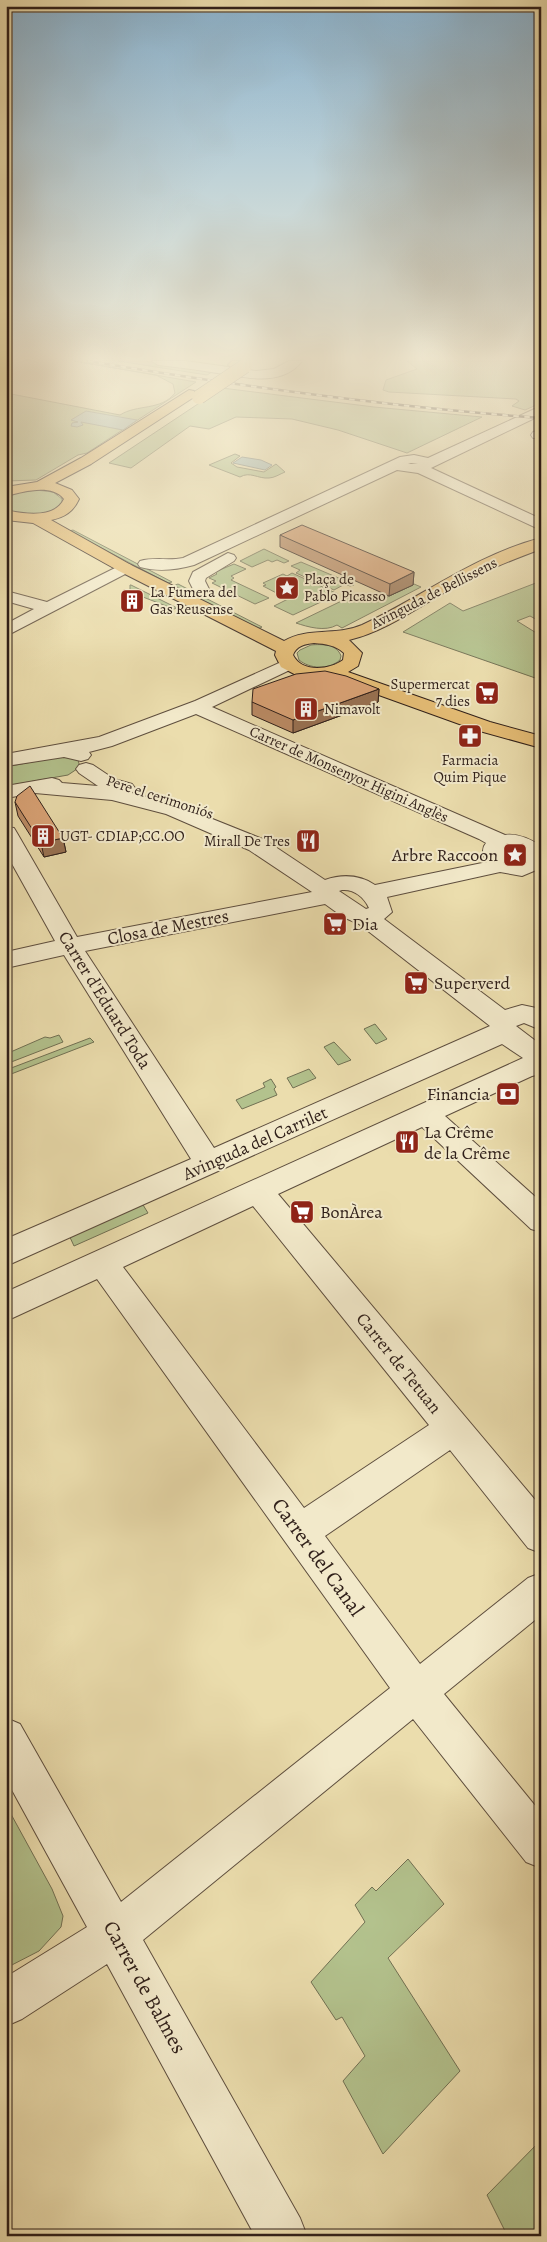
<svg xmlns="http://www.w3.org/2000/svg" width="547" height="2242" font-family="Alegreya,serif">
<rect width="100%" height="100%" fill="#ebddad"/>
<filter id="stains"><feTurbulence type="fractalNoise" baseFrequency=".004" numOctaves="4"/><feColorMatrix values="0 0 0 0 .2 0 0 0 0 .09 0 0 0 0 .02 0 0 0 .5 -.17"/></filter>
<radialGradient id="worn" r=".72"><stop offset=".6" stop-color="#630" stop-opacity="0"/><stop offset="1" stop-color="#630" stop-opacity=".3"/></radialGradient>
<g fill="#b3c28d" stroke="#717053">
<path d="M 74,361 L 196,382 L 87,453 L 78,455 L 36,480 L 6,481 L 6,393 L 120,415 C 137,404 161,411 175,393 L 173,384 L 156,375 Z"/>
<polygon points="118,361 145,361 212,372 207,375"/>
<polygon points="407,361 541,361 541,403 525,410 512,406 519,401 516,399 389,392 383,390 386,380 417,369"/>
<polygon points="222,388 374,407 482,417 407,453 338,430 292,419 236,417 209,429 190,426 131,468 109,463"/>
<path d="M 235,454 L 240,456 L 231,463 L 237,467 L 264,472 L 276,464 L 285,472 C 280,474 274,478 269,478 C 258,479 250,471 240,477 L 209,465 Z"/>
<path d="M 36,490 L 53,492 L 62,499 L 62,502 C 52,517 20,518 6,508 L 8,497 L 16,493 Z"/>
<polygon points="73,530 172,582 168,583 69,531"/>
<polygon points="264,549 289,561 284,563 277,560 272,562 268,560 252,567 240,561"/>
<polygon points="301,562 348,582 354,585 350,586 345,584 334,590 296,573 300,570 291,566"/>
<polygon points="234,564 246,569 231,576 234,578 231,580 269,598 255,604 212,583 216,581 209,578 217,574 215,572"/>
<polygon points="292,573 338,594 293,615 274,606 288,599 263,586 266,585 263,583 283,574 287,576"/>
<polygon points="541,581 541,622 530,616 517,621 538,634 541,633 541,680 403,632 450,603 463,611"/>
<polygon points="178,584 262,627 258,629 173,586"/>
<path d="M 414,584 L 421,587 L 342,628 L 337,625 C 325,632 308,627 296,623 L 358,593 L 377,602 Z"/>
<polygon points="130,585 131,585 177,608 174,609 130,592"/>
<path d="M 311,645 C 322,644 337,644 341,656 L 340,660 C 328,670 310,669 299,660 L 297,653 L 300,650 Z"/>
<polygon points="62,756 78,760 80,767 68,775 6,786 6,767"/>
<polygon points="375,1024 387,1039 376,1044 364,1029"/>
<polygon points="59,1035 63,1042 6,1064 6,1054 45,1037 50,1038"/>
<polygon points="90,1038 94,1042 6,1076 6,1070"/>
<polygon points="334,1042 351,1060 338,1065 324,1047"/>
<polygon points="309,1069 316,1078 293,1088 287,1078"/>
<polygon points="271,1079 276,1087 274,1089 277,1095 242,1109 236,1100 265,1087 263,1083"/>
<polygon points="140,1200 148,1213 74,1246 68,1233"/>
<polygon points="6,1805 52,1889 63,1916 61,1927 39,1951 6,1968"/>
<polygon points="408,1859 444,1904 388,1958 460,2071 383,2154 343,2081 365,2056 342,2017 336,2020 311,1982 365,1922 355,1905 372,1887 376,1891"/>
<polygon points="541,2140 541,2236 504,2236 506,2233 487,2195"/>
</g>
<g fill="#9fb8b7" stroke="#727b78">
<polygon points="86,411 137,420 123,430 81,422 83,425 77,427 71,426 72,423 78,422 71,420"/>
<polygon points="242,457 261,460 272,465 265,470 233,463"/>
</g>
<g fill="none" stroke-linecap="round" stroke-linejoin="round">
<defs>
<g id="minor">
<path d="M 152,361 L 186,361 L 256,371 L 274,369 L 289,361 L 302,361 C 281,389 240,376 211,372 C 194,369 176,367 158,365 Z"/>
<path d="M 541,406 L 541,415 L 431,468 L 541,519 L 541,530 L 418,473 L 397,470 L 194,565 C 176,570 158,572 140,567 L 138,564 L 140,561 C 154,557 169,561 183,558 L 400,457 L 414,455 L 428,458 ZM 411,463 L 418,464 L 408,464 Z"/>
<polygon points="541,430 541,438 533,438 531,435 533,432"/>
<polygon points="228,553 234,555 236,558 234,561 206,578 205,581 210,591 208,595 196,595 189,581 193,572"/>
<polygon points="125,563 131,565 133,568 131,571 6,636 6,624 34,609 6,601 6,591 47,602"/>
<path d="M 288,659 L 294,660 L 297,664 L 294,668 L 212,707 L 505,835 C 518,833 530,839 541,846 L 541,868 L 522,876 L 500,872 L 387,897 L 392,912 L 384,919 L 505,1010 L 522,1005 L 541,1009 L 541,1030 L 524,1023 L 516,1026 L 541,1045 L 541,1074 L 532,1076 L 445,1116 L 541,1202 L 541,1232 L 531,1229 L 422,1127 L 278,1194 L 541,1507 L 541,1553 L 528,1548 L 450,1450 L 325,1536 L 420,1664 L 528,1578 L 541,1573 L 541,1615 L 444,1694 L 541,1813 L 541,1868 L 526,1862 L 413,1719 L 143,1940 L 300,2218 L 307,2236 L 255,2236 L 107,1964 L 22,2019 L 6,2026 L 6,1977 L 87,1927 L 6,1779 L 6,1718 L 20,1724 L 121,1902 L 390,1688 L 97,1279 L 6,1321 L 6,1292 L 523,1058 L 502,1044 L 6,1266 L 6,1239 L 191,1159 L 64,955 L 6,968 L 6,952 L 55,941 L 6,853 L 6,827 L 14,828 L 17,833 L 77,937 L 312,892 L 249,850 L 166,814 L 112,800 L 35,793 L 6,798 L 6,786 L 52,778 L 59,780 L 62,783 L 98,786 L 79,773 L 76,769 L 79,765 L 86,763 L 93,765 L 114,779 L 132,784 L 135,788 L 132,793 L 180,806 L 265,840 L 325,880 C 342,874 360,875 375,885 L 487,862 C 483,855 481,849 486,843 L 479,839 L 196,714 L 112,746 L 89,752 L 91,755 L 88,759 L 81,761 L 64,757 L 6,766 L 6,754 L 99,737 L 195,701 ZM 509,848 L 526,856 C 521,865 512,863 505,856 L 505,850 ZM 342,890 C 354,889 364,897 369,908 L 366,909 L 339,891 ZM 325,904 L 343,917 L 359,924 L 490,1026 L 214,1148 L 85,951 ZM 253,1206 L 429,1425 L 304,1508 L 123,1267 Z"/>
</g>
<g id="major">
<polygon points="232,361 245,361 238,368 234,369 228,365"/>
<path d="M 189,390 L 194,391 L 195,394 L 194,397 L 91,464 L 55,483 L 72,490 L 79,499 C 73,512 65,517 51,520 L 131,565 L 284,641 C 307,627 337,636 362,625 C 422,597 475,555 541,538 L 541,549 C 512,560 483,571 456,586 C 421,605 387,631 349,640 L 362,653 L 358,666 L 348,672 L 490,722 L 541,736 L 541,748 L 476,730 L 351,685 L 327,678 L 315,679 L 298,676 L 281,667 L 275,655 L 276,651 L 119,571 L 33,523 L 6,520 L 6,510 C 23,514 55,519 64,499 C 51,483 23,492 6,496 L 6,487 L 37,482 L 81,458 ZM 314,643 C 326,644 335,645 344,653 L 343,660 C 329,670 302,673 293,655 C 296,646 305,644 314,643 Z"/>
</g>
</defs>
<use href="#minor" stroke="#5e4e3e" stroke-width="2"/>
<use href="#major" stroke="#2f1f19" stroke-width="2"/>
<use href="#minor" fill="#f2e9ca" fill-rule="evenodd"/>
<use href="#major" fill="#e6be76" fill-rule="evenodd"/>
<defs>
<path id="rail" d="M 88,361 C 238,386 389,407 541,418"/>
</defs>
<use href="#rail" stroke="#2f1f19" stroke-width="2.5"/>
<use href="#rail" stroke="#f2e9ca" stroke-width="2" stroke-dasharray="5.5" stroke-linecap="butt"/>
<defs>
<polyline id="major-bridge" points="199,397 245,366"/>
</defs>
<use href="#major-bridge" stroke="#2f1f19" stroke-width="15" stroke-linecap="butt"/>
<use href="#major-bridge" stroke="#e6be76" stroke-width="14"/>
</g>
<g fill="#bb8b65" stroke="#2f1f19">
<polygon points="280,535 414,572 413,585 389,596 280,547"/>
<polygon points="379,689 378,702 293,733 252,715 252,702"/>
<polygon points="15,802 63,838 66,852 44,857 18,816"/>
</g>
<g fill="#987152" stroke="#2f1f19">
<polygon points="414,572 413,585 389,596 390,584"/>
<polygon points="379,689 378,702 293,733 293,720"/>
<polygon points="63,838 66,852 44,857 41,843"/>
</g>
<g fill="#d9a275" stroke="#2f1f19">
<polygon points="302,525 414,572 390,584 280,535"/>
<polygon points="325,671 346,676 379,689 293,720 252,702 253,689 296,674"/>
<polygon points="30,786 63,838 41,843 15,802 17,796"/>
</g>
<linearGradient id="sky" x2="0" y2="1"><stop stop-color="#8bb6d4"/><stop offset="0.53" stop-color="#f6f0da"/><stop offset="1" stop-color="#f6f0da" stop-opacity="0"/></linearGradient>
<rect width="547" height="675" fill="url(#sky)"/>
<defs>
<symbol id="sight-square" viewBox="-11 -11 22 22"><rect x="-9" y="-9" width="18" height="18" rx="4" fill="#8f2418" stroke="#f2e9ca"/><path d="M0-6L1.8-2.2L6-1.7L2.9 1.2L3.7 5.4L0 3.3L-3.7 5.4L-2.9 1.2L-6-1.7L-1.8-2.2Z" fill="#fff"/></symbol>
<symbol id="building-square" viewBox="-11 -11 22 22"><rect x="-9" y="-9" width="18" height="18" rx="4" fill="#8f2418" stroke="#f2e9ca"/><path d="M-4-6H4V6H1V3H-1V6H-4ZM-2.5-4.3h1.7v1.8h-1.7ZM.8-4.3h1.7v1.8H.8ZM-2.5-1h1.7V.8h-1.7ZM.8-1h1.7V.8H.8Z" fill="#fff"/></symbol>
<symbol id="supermarket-square" viewBox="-11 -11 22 22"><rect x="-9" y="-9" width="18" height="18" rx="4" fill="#8f2418" stroke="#f2e9ca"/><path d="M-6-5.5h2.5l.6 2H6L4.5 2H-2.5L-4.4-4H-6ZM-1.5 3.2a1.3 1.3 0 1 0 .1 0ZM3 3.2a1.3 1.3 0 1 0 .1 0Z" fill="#fff"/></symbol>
<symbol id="pharmacy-square" viewBox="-11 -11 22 22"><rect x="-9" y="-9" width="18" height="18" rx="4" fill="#8f2418" stroke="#f2e9ca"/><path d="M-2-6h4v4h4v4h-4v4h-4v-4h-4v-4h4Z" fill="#fff"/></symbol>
<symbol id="restaurant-square" viewBox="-11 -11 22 22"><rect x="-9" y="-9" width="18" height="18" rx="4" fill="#8f2418" stroke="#f2e9ca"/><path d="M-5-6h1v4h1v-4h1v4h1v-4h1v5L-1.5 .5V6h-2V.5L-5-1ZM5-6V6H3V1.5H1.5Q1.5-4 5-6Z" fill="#fff"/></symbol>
<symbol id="bank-square" viewBox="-11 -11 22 22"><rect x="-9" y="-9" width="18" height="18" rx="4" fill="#8f2418" stroke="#f2e9ca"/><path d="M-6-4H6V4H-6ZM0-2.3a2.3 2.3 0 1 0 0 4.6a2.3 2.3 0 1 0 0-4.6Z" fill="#fff"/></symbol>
</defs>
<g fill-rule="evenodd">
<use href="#sight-square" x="273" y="574" width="28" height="28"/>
<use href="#building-square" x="118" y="587" width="28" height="28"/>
<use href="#supermarket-square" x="473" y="679" width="28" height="28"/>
<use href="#building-square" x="292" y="695" width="28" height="28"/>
<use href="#pharmacy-square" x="456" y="722" width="28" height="28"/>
<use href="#building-square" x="29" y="822" width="28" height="28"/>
<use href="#restaurant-square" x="294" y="827" width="28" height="28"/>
<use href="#sight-square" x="501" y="841" width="28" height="28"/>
<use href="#supermarket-square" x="321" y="910" width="28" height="28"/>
<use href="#supermarket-square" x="402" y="969" width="28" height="28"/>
<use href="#bank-square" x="494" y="1080" width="28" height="28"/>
<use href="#restaurant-square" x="393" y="1128" width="28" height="28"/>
<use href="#supermarket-square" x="288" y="1198" width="28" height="28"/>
</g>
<g text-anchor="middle" stroke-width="4" stroke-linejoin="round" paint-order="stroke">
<g font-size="15" fill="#2f1f19" stroke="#f2e9ca" text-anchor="start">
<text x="304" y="584">Plaça de<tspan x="304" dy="17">Pablo Picasso</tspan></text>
<text x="150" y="597">La Fumera del<tspan x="150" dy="17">Gas Reusense</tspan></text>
<text x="470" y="689" text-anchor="end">Supermercat<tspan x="470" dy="17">7 dies</tspan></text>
<text x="324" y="714">Nimavolt</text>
<text x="470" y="765" text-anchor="middle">Farmacia<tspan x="470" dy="17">Quim Pique</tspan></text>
<text x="60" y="841">UGT- CDIAP;CC.OO</text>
<text x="290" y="846" text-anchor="end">Mirall De Tres</text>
</g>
<g font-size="15" fill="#2f1f19" stroke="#f2e9ca">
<text transform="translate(434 593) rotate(-27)" y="5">Avinguda de Bellissens</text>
<text transform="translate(349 774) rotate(24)" y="5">Carrer de Monsenyor Higini Anglès</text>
<text transform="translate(160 797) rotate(18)" y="5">Pere el cerimoniós</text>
</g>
<g font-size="18" fill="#2f1f19" stroke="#f2e9ca" text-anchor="start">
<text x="498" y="861" text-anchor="end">Arbre Raccoon</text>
<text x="352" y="930">Dia</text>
<text x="434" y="989">Superverd</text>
<text x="490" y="1100" text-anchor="end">Financia</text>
<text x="424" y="1138">La Crême<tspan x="424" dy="21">de la Crême</tspan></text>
<text x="320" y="1218">BonÀrea</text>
</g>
<g font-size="18" fill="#2f1f19" stroke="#f2e9ca">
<text transform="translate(168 927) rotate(-11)" y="6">Closa de Mestres</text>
<text transform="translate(105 1000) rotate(58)" y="6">Carrer d'Eduard Toda</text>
<text transform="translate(255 1143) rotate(-24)" y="6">Avinguda del Carrilet</text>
<text transform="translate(399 1363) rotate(51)" y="6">Carrer de Tetuan</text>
</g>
<g font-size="21" fill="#2f1f19" stroke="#f2e9ca">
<text transform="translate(318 1557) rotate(54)" y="7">Carrer del Canal</text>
<text transform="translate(145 1987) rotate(61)" y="7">Carrer de Balmes</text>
</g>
</g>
<rect width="547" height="2242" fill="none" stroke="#ebddad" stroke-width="25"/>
<rect x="8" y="8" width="532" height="2227" fill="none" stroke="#2f1f19" stroke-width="2.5"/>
<rect x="12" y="12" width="522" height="2217" fill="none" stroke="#2f1f19"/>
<rect width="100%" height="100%" filter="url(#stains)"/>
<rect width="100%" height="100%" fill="url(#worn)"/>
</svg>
